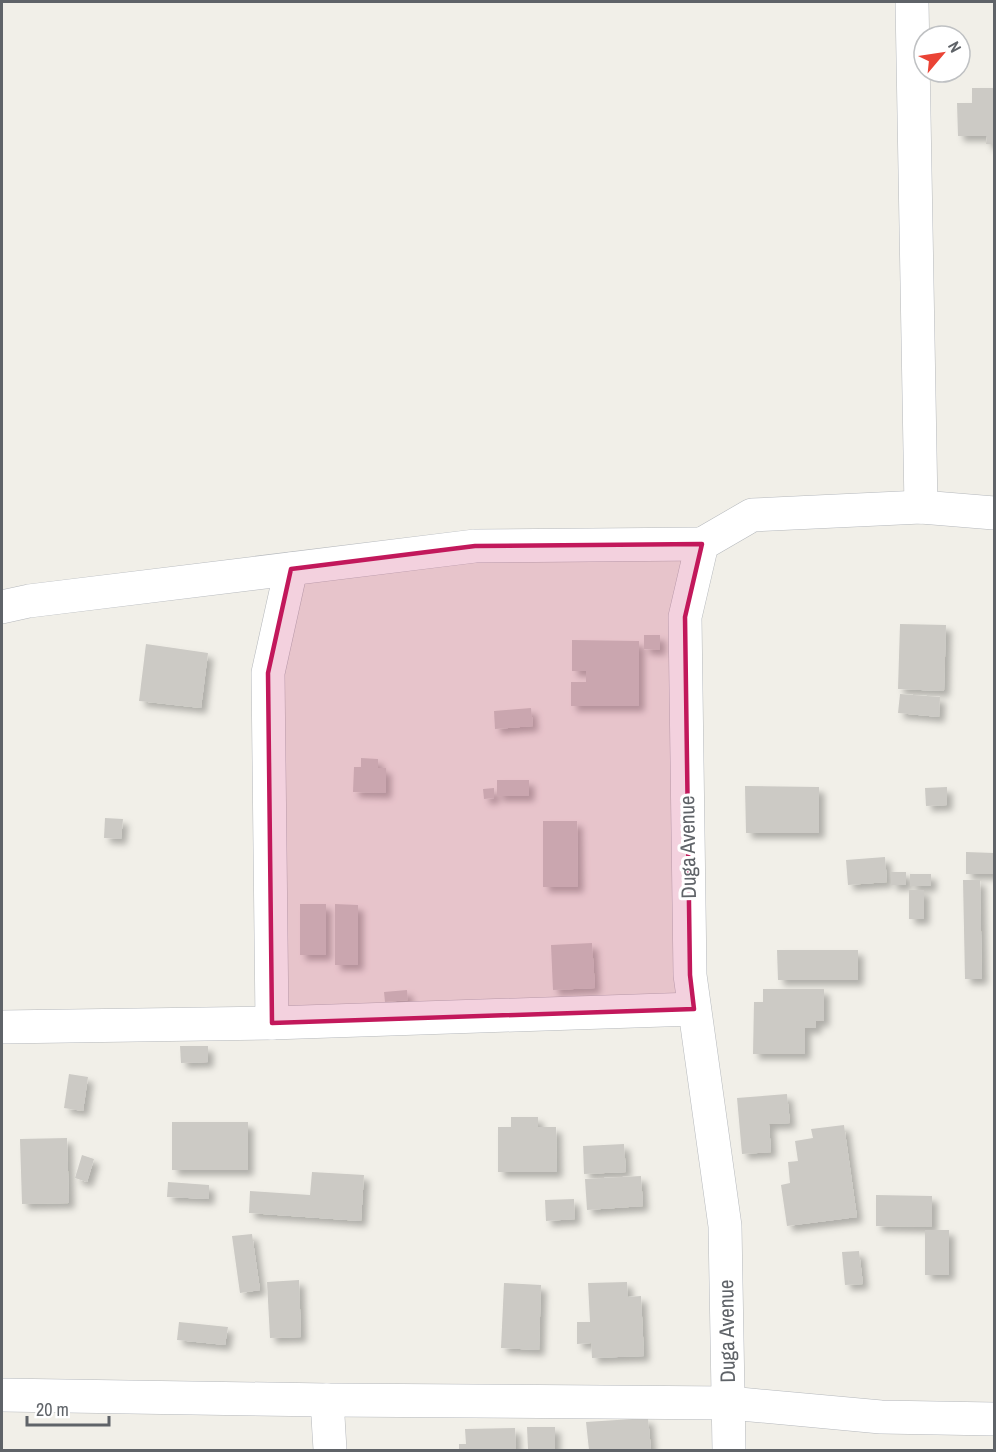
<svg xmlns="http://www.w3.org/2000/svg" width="996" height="1452" font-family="'Archivo Narrow',sans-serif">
<defs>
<filter id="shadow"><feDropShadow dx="5.5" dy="5.5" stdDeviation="3" flood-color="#0004"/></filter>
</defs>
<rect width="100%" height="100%" fill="#f1efe8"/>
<g fill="#cccac5" filter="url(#shadow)">
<polygon points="972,88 994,88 994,144 986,144 987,136 958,136 957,103 972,103"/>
<polygon points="900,624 946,625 944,691 898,689"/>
<polygon points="644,635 660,635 660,650 644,649"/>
<polygon points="572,640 639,641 639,706 571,706 571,682 586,682 586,671 572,671"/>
<polygon points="146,644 208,653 201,708 139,701"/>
<polygon points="900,694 940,697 939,717 898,713"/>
<polygon points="531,708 533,726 495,729 494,711"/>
<polygon points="361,758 378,759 378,768 386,768 386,793 353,792 354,767 361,767"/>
<rect x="497" y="780" width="32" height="16"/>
<polygon points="745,786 819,787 819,833 746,833"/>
<polygon points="947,787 947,805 926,806 925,788"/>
<polygon points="494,788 494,798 484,799 483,789"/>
<polygon points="105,818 123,819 121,839 104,838"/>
<polygon points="543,821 577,821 578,887 543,887"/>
<polygon points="966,852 994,853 994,874 966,874"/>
<polygon points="885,857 887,882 848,885 846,860"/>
<rect x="891" y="872" width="15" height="13"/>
<rect x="910" y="874" width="21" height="12"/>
<polygon points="963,880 980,880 982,979 965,979"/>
<rect x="909" y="890" width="15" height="29"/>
<rect x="300" y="904" width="26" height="51"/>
<polygon points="335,904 358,905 358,965 335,965"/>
<polygon points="592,943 595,988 553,990 551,945"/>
<polygon points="777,950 858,950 858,980 778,980"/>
<polygon points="763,989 824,989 824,1021 816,1021 816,1028 805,1028 805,1054 753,1054 754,1002 763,1002"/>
<polygon points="407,990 408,1000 385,1002 384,992"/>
<polygon points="180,1046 208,1046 208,1062 181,1063"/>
<polygon points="69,1074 88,1077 83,1111 64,1108"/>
<polygon points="787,1094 790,1123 769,1124 771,1152 742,1154 737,1098"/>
<polygon points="511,1117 538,1117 538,1127 556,1127 557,1172 498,1172 498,1127 511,1127"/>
<rect x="172" y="1122" width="76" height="48"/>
<polygon points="844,1125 857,1217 787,1226 781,1185 790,1183 788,1162 798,1161 795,1141 813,1138 811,1129"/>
<polygon points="67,1138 69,1203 22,1204 20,1139"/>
<polygon points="624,1144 626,1172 584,1174 583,1146"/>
<polygon points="82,1155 94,1159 87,1182 75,1178"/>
<polygon points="312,1172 364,1175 361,1221 249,1213 250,1191 310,1195"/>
<polygon points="641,1176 643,1206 587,1210 585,1179"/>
<polygon points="168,1182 209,1185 209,1199 167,1197"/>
<polygon points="876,1195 932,1196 932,1227 876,1226"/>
<polygon points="574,1199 575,1219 546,1221 545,1200"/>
<rect x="925" y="1230" width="24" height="45"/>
<polygon points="252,1234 260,1290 240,1293 232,1236"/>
<polygon points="859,1251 863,1284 845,1285 842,1252"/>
<polygon points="299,1280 301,1337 270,1338 267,1282"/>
<polygon points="627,1282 628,1297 641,1296 644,1356 592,1358 591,1343 577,1344 577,1322 590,1322 588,1283"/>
<polygon points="504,1283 541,1285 539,1350 501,1348"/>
<polygon points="179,1322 228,1327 225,1345 177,1340"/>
<polygon points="648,1418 651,1450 589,1450 586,1422"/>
<polygon points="527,1427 555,1427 555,1450 528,1450"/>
<polygon points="515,1428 516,1450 459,1450 459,1444 466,1444 465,1429"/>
</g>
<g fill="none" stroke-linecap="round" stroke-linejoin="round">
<defs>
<g id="street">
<polyline points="912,2 921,507"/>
<polyline points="2,607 29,601 475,546 702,544"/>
<polyline points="272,1023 268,673 291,569"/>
<polyline points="2,1027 272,1023 694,1009"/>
<polyline points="2,1395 327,1400 729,1403 881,1417 994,1419"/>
<polyline points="327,1400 330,1450"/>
<polyline points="729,1450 725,1226 690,975 685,617 702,544 752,515 921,507 994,513"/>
</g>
</defs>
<use href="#street" stroke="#b5b8bc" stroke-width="34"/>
<use href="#street" stroke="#fff" stroke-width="33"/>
</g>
<path fill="#c2185b" fill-opacity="0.2" stroke="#c2185b" stroke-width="4.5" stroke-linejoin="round" d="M 702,544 L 685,617 L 690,975 L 694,1009 L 272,1023 L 268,673 L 291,569 L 475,546 Z"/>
<g text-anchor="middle" stroke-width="6" stroke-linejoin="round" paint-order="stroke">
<g font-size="21" fill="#5f6368" stroke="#fff">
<text transform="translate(688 847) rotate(-91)" y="7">Duga Avenue</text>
<text transform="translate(727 1331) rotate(-91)" y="7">Duga Avenue</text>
</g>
</g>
<rect width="996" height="1452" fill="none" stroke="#5f6368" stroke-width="6"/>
<g transform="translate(942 54) rotate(61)"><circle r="28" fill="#ffffff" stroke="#bfc1c3" stroke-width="1.5"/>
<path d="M0-4.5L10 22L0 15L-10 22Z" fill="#ea4335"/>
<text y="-9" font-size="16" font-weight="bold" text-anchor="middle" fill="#5f6368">N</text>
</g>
<path d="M27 1416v9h82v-9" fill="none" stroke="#5f6368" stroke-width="3"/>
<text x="36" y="1416" font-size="18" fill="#5f6368" stroke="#ffffff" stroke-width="4.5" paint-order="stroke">20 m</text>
</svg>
